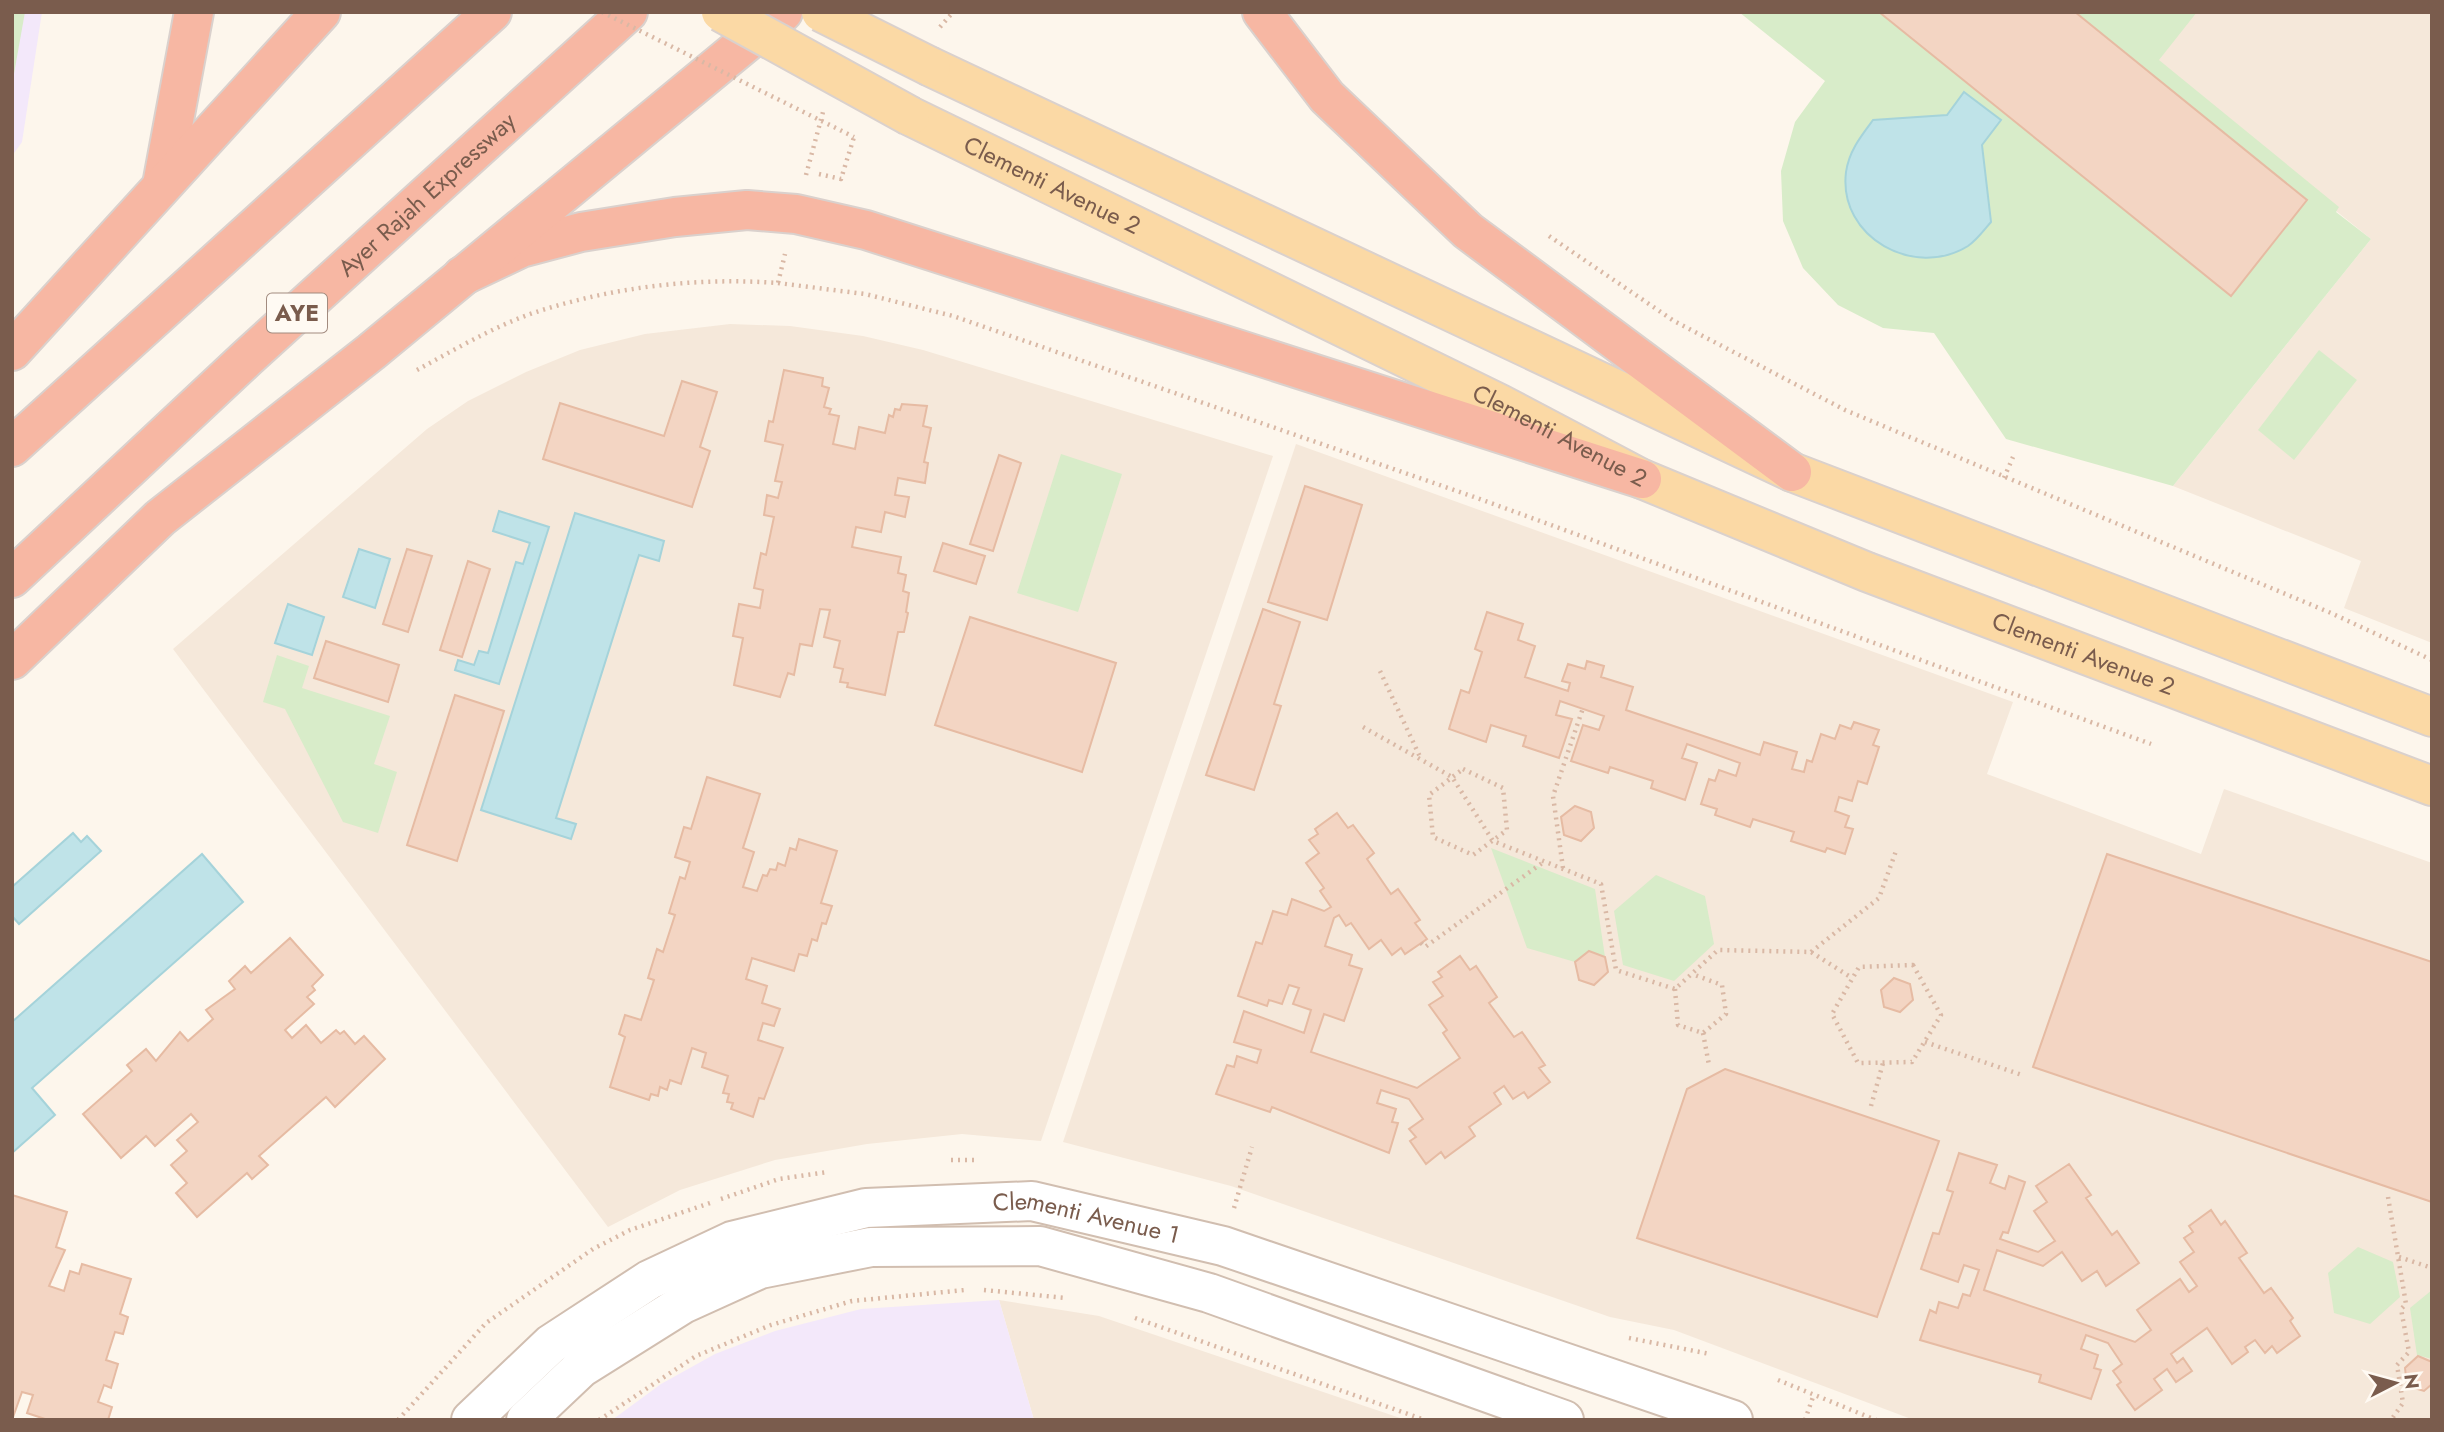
<svg xmlns="http://www.w3.org/2000/svg" width="2444" height="1432" font-family="Jost,sans-serif">
<rect width="100%" height="100%" fill="#fdf6ec"/>
<g fill="#f5e8da">
<polygon points="2194,12 2432,12 2432,643 2344,608 2361,561 2173,486 2371,239 2153,64"/>
<polygon points="730,324 790,326 863,336 923,350 1273,456 1041,1141 962,1134 867,1144 775,1160 680,1190 608,1227 173,649 427,429 468,401 526,372 580,350 645,334"/>
<polygon points="1296,444 2013,702 1987,774 2201,854 2224,789 2432,863 2432,1420 1914,1420 1674,1330 1610,1317 1231,1186 1063,1142"/>
<polygon points="999,1300 1099,1316 1406,1420 1034,1420"/>
</g>
<g fill="#f3e8fa">
<polygon points="12,12 42,12 22,142 12,156"/>
<polygon points="999,1300 1034,1420 612,1420 661,1384 715,1354 775,1331 861,1309"/>
</g>
<g fill="#d8ecc9" fill-rule="evenodd">
<polygon points="12,12 25,12 12,85"/>
<path d="M 1739,12 L 2197,12 L 2159,60 L 2339,207 L 2336,212 L 2371,239 L 2173,486 L 2006,439 L 1934,333 L 1883,328 L 1838,305 L 1803,268 L 1783,221 L 1781,171 L 1795,122 L 1825,81 ZM 1947,115 L 1982,144 L 1990,223 L 1873,120 Z"/>
<polygon points="2319,350 2357,380 2294,460 2258,430"/>
<polygon points="1061,454 1122,474 1078,612 1017,593"/>
<polygon points="277,655 309,666 302,688 390,716 374,764 397,772 378,833 343,822 285,709 263,702"/>
<polygon points="1491,848 1595,889 1605,957 1589,951 1575,962 1527,948"/>
<polygon points="1656,875 1705,896 1714,944 1674,981 1623,965 1614,911"/>
<polygon points="2358,1247 2393,1262 2400,1297 2370,1324 2334,1313 2328,1273"/>
<polygon points="2432,1290 2432,1359 2417,1355 2410,1308"/>
</g>
<g fill="#bfe3e8" stroke="#a5d3da" stroke-width="2">
<path d="M 1964,92 L 2001,120 L 1982,145 L 1991,222 C 1984,230 1977,240 1968,246 C 1915,279 1838,238 1846,172 C 1849,151 1861,136 1873,120 L 1947,115 Z"/>
<polygon points="499,511 549,527 499,684 455,670 458,660 474,665 479,651 488,653 516,562 523,564 530,543 493,531"/>
<polygon points="575,513 664,541 659,561 639,555 556,818 576,824 571,839 481,810"/>
<polygon points="359,549 390,559 375,608 343,597"/>
<polygon points="288,604 324,617 312,655 275,643"/>
<polygon points="73,833 81,842 87,836 101,851 19,924 12,916 12,887"/>
<polygon points="202,854 243,902 32,1088 55,1115 12,1153 12,1022"/>
</g>
<g fill="#f3d5c3" stroke="#e6bba3" stroke-width="2">
<polygon points="1879,12 2075,12 2307,200 2231,296"/>
<polygon points="784,370 823,378 822,386 829,388 824,407 831,409 829,414 839,416 833,444 855,449 859,427 885,433 889,415 893,417 895,409 900,410 902,404 927,406 923,426 931,428 924,462 928,463 925,483 898,478 895,495 909,497 905,517 885,512 881,532 856,527 852,547 901,557 898,573 906,575 903,591 909,593 906,612 908,613 904,632 898,632 885,695 847,687 848,683 840,682 843,669 834,667 840,641 824,637 830,610 820,609 812,646 800,644 794,675 788,673 780,697 734,685 743,638 733,636 739,604 760,608 763,590 754,588 761,553 766,555 774,517 764,515 767,495 778,498 782,482 775,481 783,445 765,441 769,421 773,422"/>
<polygon points="682,381 717,392 700,447 710,451 692,507 543,459 560,403 664,436"/>
<polygon points="999,455 1021,463 993,551 970,544"/>
<polygon points="1305,486 1362,505 1327,620 1268,602"/>
<polygon points="943,543 985,556 976,584 934,571"/>
<polygon points="407,549 432,556 408,632 383,624"/>
<polygon points="468,561 490,569 462,657 440,650"/>
<polygon points="1263,609 1300,622 1274,704 1281,706 1254,790 1206,775"/>
<polygon points="1487,612 1523,624 1518,640 1535,646 1525,677 1568,691 1570,683 1562,681 1568,664 1585,669 1587,661 1604,666 1601,677 1633,687 1626,710 1760,755 1764,742 1797,752 1792,769 1804,772 1807,760 1812,762 1821,734 1835,739 1840,725 1851,729 1854,722 1879,730 1873,745 1879,747 1867,784 1858,781 1852,801 1839,797 1835,811 1849,816 1845,827 1853,829 1845,854 1827,848 1825,852 1791,841 1794,832 1753,819 1750,827 1715,815 1717,809 1701,804 1709,779 1715,781 1719,770 1736,776 1740,763 1687,744 1682,758 1697,763 1685,800 1651,788 1653,781 1610,767 1608,773 1571,761 1583,725 1599,730 1604,716 1560,701 1556,715 1572,719 1559,758 1523,746 1526,736 1491,725 1486,742 1449,729 1461,690 1469,693 1482,652 1475,649"/>
<polygon points="970,617 1116,663 1082,772 935,725"/>
<polygon points="326,641 399,665 388,702 314,678"/>
<polygon points="455,695 504,711 457,861 407,845"/>
<polygon points="707,777 760,794 743,848 754,852 743,887 757,891 763,875 767,876 770,869 776,870 778,863 785,866 790,848 796,850 799,839 837,851 821,903 832,906 826,924 822,923 817,941 812,939 807,956 799,954 794,971 752,958 746,979 767,986 762,1003 780,1009 774,1026 763,1023 758,1040 783,1048 764,1099 759,1098 753,1117 731,1109 733,1103 727,1102 729,1094 723,1093 728,1076 702,1067 706,1053 692,1048 681,1084 670,1080 667,1090 660,1087 658,1096 651,1094 649,1100 610,1087 625,1037 619,1034 625,1015 641,1020 654,980 648,978 657,949 663,952 675,915 669,913 680,877 685,879 690,862 675,857 684,827 691,829"/>
<polygon points="1575,806 1591,812 1594,828 1581,841 1564,835 1561,817"/>
<polygon points="1337,813 1348,828 1353,825 1374,853 1367,859 1391,894 1398,889 1420,920 1415,923 1427,939 1405,954 1401,948 1392,955 1381,940 1369,949 1351,923 1346,926 1339,915 1334,918 1325,946 1352,955 1349,965 1362,969 1344,1021 1324,1014 1311,1052 1417,1088 1460,1058 1443,1033 1447,1030 1429,1005 1443,996 1433,982 1442,977 1438,972 1460,956 1470,970 1476,966 1497,997 1489,1003 1514,1037 1522,1032 1545,1065 1539,1068 1550,1082 1528,1098 1524,1092 1513,1099 1504,1086 1494,1093 1501,1104 1469,1127 1475,1136 1445,1158 1441,1152 1426,1164 1410,1141 1416,1137 1409,1129 1423,1119 1409,1099 1381,1090 1377,1103 1396,1109 1392,1122 1398,1123 1389,1153 1272,1107 1270,1112 1216,1094 1227,1065 1234,1067 1237,1056 1257,1063 1261,1050 1234,1042 1244,1011 1304,1033 1311,1010 1293,1004 1299,988 1289,985 1282,1004 1269,1000 1267,1006 1238,996 1256,942 1262,944 1273,911 1287,915 1292,899 1324,911 1331,907 1320,891 1324,888 1306,863 1319,853 1309,840 1318,834 1315,829"/>
<polygon points="2107,854 2432,962 2432,1202 2033,1067"/>
<polygon points="290,938 323,975 312,986 315,990 307,997 314,1004 285,1030 292,1038 306,1025 321,1043 336,1030 340,1034 344,1031 355,1044 364,1036 385,1059 335,1107 326,1097 259,1156 268,1165 252,1179 247,1173 197,1217 176,1193 187,1183 171,1165 187,1151 177,1140 198,1122 191,1114 155,1146 146,1136 121,1158 83,1114 132,1071 127,1065 146,1049 156,1061 180,1032 188,1041 213,1019 206,1010 235,989 229,981 245,966 251,973"/>
<polygon points="1589,951 1605,957 1608,972 1594,985 1579,980 1575,962"/>
<polygon points="1894,978 1910,984 1913,1000 1900,1012 1884,1007 1881,990"/>
<polygon points="1725,1069 1939,1141 1877,1317 1637,1238 1687,1089"/>
<polygon points="1959,1153 1997,1165 1990,1183 2005,1189 2009,1176 2025,1182 2008,1233 2003,1232 2000,1239 2038,1252 2055,1241 2034,1211 2047,1202 2036,1186 2069,1164 2091,1195 2086,1198 2112,1235 2117,1231 2139,1263 2106,1286 2097,1271 2082,1281 2062,1252 2043,1266 1997,1250 1984,1290 2135,1342 2151,1330 2137,1310 2180,1279 2189,1292 2197,1286 2180,1262 2194,1252 2184,1238 2193,1232 2189,1226 2211,1210 2221,1225 2225,1221 2247,1253 2239,1258 2264,1293 2271,1288 2293,1318 2290,1321 2300,1336 2277,1353 2272,1346 2265,1353 2255,1340 2245,1347 2248,1352 2232,1364 2207,1328 2171,1354 2177,1363 2183,1358 2192,1371 2176,1382 2167,1369 2154,1379 2162,1390 2135,1410 2117,1385 2121,1382 2113,1371 2122,1364 2108,1343 2086,1335 2081,1349 2098,1355 2094,1368 2101,1370 2091,1399 2039,1382 2041,1375 1920,1340 1930,1310 1936,1313 1939,1302 1958,1308 1963,1294 1970,1296 1979,1270 1964,1265 1958,1282 1921,1269 1933,1233 1939,1234 1953,1192 1947,1190"/>
<polygon points="12,1195 67,1212 56,1247 65,1250 49,1286 64,1291 70,1271 79,1274 82,1264 131,1279 120,1314 128,1317 123,1334 115,1332 106,1360 118,1364 111,1388 104,1385 98,1402 112,1407 108,1420 48,1420 27,1413 33,1395 22,1392 12,1420"/>
<polygon points="2418,1356 2432,1362 2432,1384 2424,1391 2407,1386 2405,1368"/>
</g>
<g fill="none" stroke-linecap="round" stroke-linejoin="round">
<defs>
<g id="minor">
<path id="s1" d="M 471,1420 L 551,1344 L 649,1280 L 732,1241 L 866,1208 L 1032,1201 L 1223,1246 L 1733,1420"/>
<polyline points="526,1420 581,1368 683,1304 760,1269 871,1247 1040,1246 1209,1293 1564,1420"/>
</g>
<g id="major">
<polyline points="931,67 1792,472 2432,717"/>
<path id="s2" d="M 910,116 L 1498,403 L 1642,479 L 1867,572 L 2432,786"/>
</g>
<g id="highway">
<polyline points="1262,12 1327,97 1468,231 1792,472"/>
<polyline points="162,185 194,12"/>
<polyline points="462,276 521,248 581,232 675,217 747,210 796,214 866,230 1642,479"/>
<polyline points="12,351 321,12"/>
<polyline points="12,447 492,12"/>
<path id="s3" d="M 12,578 L 247,358 L 628,12"/>
<polyline points="12,660 160,518 371,352 783,12"/>
</g>
</defs>
<use href="#minor" stroke="#d1beb0" stroke-width="42"/>
<use href="#major" stroke="#dad1cd" stroke-width="42"/>
<use href="#highway" stroke="#dad1cd" stroke-width="42"/>
<g stroke="#d9b8a5" stroke-width="4.5" stroke-dasharray="2 5" stroke-linecap="butt">
<polyline points="940,27 953,12"/>
<polyline points="819,174 841,179 854,137"/>
<polyline points="806,175 823,112"/>
<polyline points="1549,236 1674,321 1845,410 2331,613 2432,660"/>
<polyline points="778,283 865,294 953,316 1477,498 2151,744"/>
<path d="M 417,370 C 454,350 493,327 533,313 C 612,287 696,277 778,283 L 785,254"/>
<polyline points="2004,478 2013,457"/>
<polyline points="1380,671 1421,759"/>
<polyline points="1363,727 1452,777 1493,841 1601,884 1616,970 1675,989 1718,950 1811,952 1852,978"/>
<polygon points="1463,769 1503,788 1507,830 1473,855 1433,837 1429,795"/>
<polyline points="2431,841 2432,841"/>
<polyline points="1563,868 1553,796 1583,708"/>
<polyline points="1421,943 1425,947 1545,861"/>
<polyline points="1811,952 1879,898 1896,851"/>
<polygon points="1913,965 1941,1015 1912,1062 1858,1063 1832,1014 1859,967"/>
<polyline points="1675,989 1678,1025 1703,1033 1726,1014 1722,985 1692,974"/>
<polyline points="1703,1033 1709,1065"/>
<polyline points="1925,1042 2022,1075"/>
<polyline points="1871,1106 1883,1063"/>
<polyline points="951,1160 977,1160"/>
<polyline points="2388,1197 2406,1304 2401,1309 2409,1352 2397,1365 2403,1403 2391,1420"/>
<polyline points="721,1199 779,1179 828,1172"/>
<polyline points="1234,1208 1252,1147"/>
<polyline points="2399,1257 2432,1268"/>
<polyline points="984,1290 1066,1298"/>
<polyline points="1135,1318 1425,1420"/>
<polyline points="1629,1338 1710,1354"/>
<polyline points="1778,1380 1876,1420"/>
<polyline points="398,1420 486,1323 593,1249 630,1230 713,1202"/>
<polyline points="599,1420 696,1356 771,1325 852,1301 965,1290"/>
<polyline points="1805,1420 1814,1394"/>
</g>
<use href="#minor" stroke="#fff" stroke-width="38"/>
<use href="#major" stroke="#fbd9a5" stroke-width="38"/>
<use href="#highway" stroke="#f7b7a3" stroke-width="38"/>
<defs>
<g id="major-bridge">
<polyline points="721,12 910,116"/>
<polyline points="821,12 931,67"/>
</g>
</defs>
<use href="#major-bridge" stroke="#dad1cd" stroke-width="42" stroke-linecap="butt"/>
<polyline stroke="#d9b8a5" stroke-width="4.5" stroke-dasharray="2 5" stroke-linecap="butt" points="602,12 854,137"/>
<use href="#major-bridge" stroke="#fbd9a5" stroke-width="38"/>
</g>
<g text-anchor="middle" stroke-width="6" stroke-linejoin="round" paint-order="stroke">
<rect fill="#fffaf3" stroke="#a28b7f" stroke-width="2" x="267" y="293.5" width="60" height="39" rx="5"/>
<g font-size="23" font-weight="bold" fill="#7a5c4d">
<text x="297" y="321">AYE</text>
</g>
<g font-size="24" fill="#7a5c4d" stroke="#fffaf3">
<text dy="8" stroke="none"><textPath href="#s2" startOffset="158">Clementi Avenue 2</textPath></text>
<text dy="8" stroke="none"><textPath href="#s3" startOffset="565">Ayer Rajah Expressway</textPath></text>
<text dy="8" stroke="none"><textPath href="#s2" startOffset="724">Clementi Avenue 2</textPath></text>
<text dy="8" stroke="none"><textPath href="#s2" startOffset="1292">Clementi Avenue 2</textPath></text>
<text dy="8" stroke="none"><textPath href="#s1" startOffset="679">Clementi Avenue 1</textPath></text>
</g>
</g>
<rect width="2444" height="1432" fill="none" stroke="#7a5c4d" stroke-width="28"/>
<g transform="translate(2395 1383) rotate(84)" stroke="#fffaf3" stroke-width="5" paint-order="stroke">
<path d="M0-5L12 26L0 18L-12 26Z" fill="#7a5c4d"/>
<text y="-10" font-size="19" font-weight="bold" text-anchor="middle" fill="#7a5c4d">N</text>
</g>
</svg>
